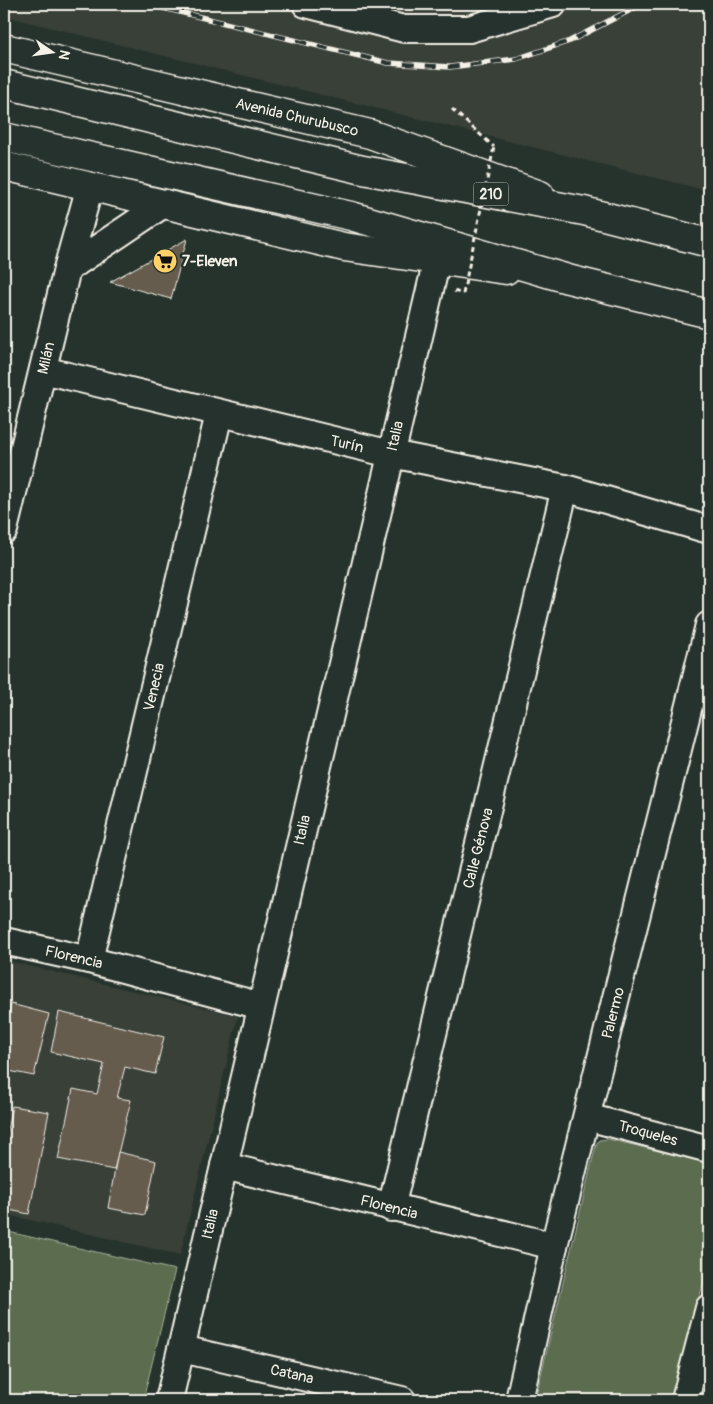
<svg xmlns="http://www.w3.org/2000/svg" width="713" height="1404" font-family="Pangolin,sans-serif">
<rect width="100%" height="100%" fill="#26332d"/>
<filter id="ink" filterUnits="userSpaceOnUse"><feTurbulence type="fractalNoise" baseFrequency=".02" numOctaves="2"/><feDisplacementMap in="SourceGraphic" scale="10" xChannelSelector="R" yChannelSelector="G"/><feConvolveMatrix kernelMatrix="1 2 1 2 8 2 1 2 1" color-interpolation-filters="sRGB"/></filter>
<g filter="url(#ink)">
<g fill="#393f37">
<polygon points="4,4 709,4 709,191 4,16"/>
<polygon points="4,960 238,1016 180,1255 4,1214"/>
</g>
<g fill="#5b6c4f" stroke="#a8ae9c">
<polygon points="608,1139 709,1163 709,1264 687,1340 672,1400 535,1400 596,1145 599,1140"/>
<polygon points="4,1231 175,1270 143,1400 4,1400"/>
</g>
<g fill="#655c4e" stroke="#f4f1e8">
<polygon points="187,239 171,299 110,282"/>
<polygon points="11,1004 49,1014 34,1076 4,1070 4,1036"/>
<polygon points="59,1012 164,1037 155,1074 125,1067 117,1098 131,1100 114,1170 58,1159 73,1089 97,1094 104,1064 51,1052"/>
<polygon points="12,1106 49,1112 29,1214 4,1209 4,1145"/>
<polygon points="118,1152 156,1161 145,1215 108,1208"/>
</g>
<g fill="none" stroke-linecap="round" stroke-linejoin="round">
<defs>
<g id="minor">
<polyline points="306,4 404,29 469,29 553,4"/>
<polyline points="67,269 165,203"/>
<polyline points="43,370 391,454 565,488 709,530"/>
<polyline points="4,530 67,269 90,186"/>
<polyline points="4,941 89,960 261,1006"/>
<polyline points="89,960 219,414"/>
<polyline points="587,1117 709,1149"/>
<polyline points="224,1166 554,1246"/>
<polyline points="391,1208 565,488"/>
<polyline points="182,1349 402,1400"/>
<polyline points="169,1400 437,260"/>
<polyline points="519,1400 554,1246 709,625"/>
<polyline points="685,1400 709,1308"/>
</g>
<g id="major">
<polyline points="4,48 370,134 540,195"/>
<polyline points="4,166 344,247 506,270"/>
</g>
<g id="highway">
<polyline points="4,84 363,170 584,211 709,243"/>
<polyline points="4,137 351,216 568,279 709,314"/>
</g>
</defs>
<use href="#minor" stroke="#f4f1e8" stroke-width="30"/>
<use href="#major" stroke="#f4f1e8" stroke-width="31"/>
<use href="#highway" stroke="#f4f1e8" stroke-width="31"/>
<g stroke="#f4f1e8" stroke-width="3" stroke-dasharray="5 4" stroke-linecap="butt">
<polyline points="452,109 494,147"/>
<polyline points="454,291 463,294"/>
</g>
<use href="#minor" stroke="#26332d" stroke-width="26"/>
<use href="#major" stroke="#26332d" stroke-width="28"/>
<use href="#highway" stroke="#26332d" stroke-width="28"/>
<defs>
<polyline id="rail" points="147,4 388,63 450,67 516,59 570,41 642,4"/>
</defs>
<use href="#rail" stroke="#f4f1e8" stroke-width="5.5"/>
<use href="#rail" stroke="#26332d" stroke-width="4" stroke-dasharray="11" stroke-linecap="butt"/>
<polyline stroke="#f4f1e8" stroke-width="3" stroke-dasharray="5 4" stroke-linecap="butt" points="463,294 494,147"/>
</g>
</g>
<defs>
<symbol id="supermarket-disc" viewBox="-11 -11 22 22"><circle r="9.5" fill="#ffd166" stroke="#26332d"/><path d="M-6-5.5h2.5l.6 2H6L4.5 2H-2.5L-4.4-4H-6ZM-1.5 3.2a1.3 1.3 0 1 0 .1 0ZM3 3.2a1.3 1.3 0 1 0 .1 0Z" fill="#111"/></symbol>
</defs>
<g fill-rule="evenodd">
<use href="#supermarket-disc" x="151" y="247" width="28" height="28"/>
</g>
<g text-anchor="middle" stroke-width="5" stroke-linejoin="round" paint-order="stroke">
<rect fill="#26332d" stroke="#b6b8b0" stroke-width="1" x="473.5" y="182.5" width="35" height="23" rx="4"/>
<g font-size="14" font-weight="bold" fill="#f4f1e8">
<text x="491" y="199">210</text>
</g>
<g font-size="15" fill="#f4f1e8" stroke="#26332d">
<text transform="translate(297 117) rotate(13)" y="5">Avenida Churubusco</text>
<text transform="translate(46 358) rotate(-77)" y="5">Milán</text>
<text transform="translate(395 436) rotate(-77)" y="5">Italia</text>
<text transform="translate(347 444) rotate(13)" y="5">Turín</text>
<text transform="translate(154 687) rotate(-77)" y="5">Venecia</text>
<text transform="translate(302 830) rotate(-77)" y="5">Italia</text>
<text transform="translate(478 848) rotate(-76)" y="5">Calle Génova</text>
<text transform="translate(74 957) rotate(13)" y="5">Florencia</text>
<text transform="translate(613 1013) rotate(-76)" y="5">Palermo</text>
<text transform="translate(648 1133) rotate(15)" y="5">Troqueles</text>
<text transform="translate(389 1207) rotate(14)" y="5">Florencia</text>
<text transform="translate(210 1224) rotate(-77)" y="5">Italia</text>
<text transform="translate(292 1374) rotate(13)" y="5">Catana</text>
</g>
<g font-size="15" font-weight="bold" fill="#f4f1e8" stroke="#26332d" text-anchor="start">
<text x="182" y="266">7-Eleven</text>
</g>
</g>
<rect width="713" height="1404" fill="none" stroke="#26332d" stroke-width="20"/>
<rect x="10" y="10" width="693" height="1384" fill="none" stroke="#f4f1e8" stroke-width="2" filter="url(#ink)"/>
<g transform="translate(52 52) rotate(103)" stroke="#26332d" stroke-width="4" paint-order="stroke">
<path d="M0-4L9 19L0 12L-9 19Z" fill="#f4f1e8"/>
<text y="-8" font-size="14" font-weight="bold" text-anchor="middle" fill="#f4f1e8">N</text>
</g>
</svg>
